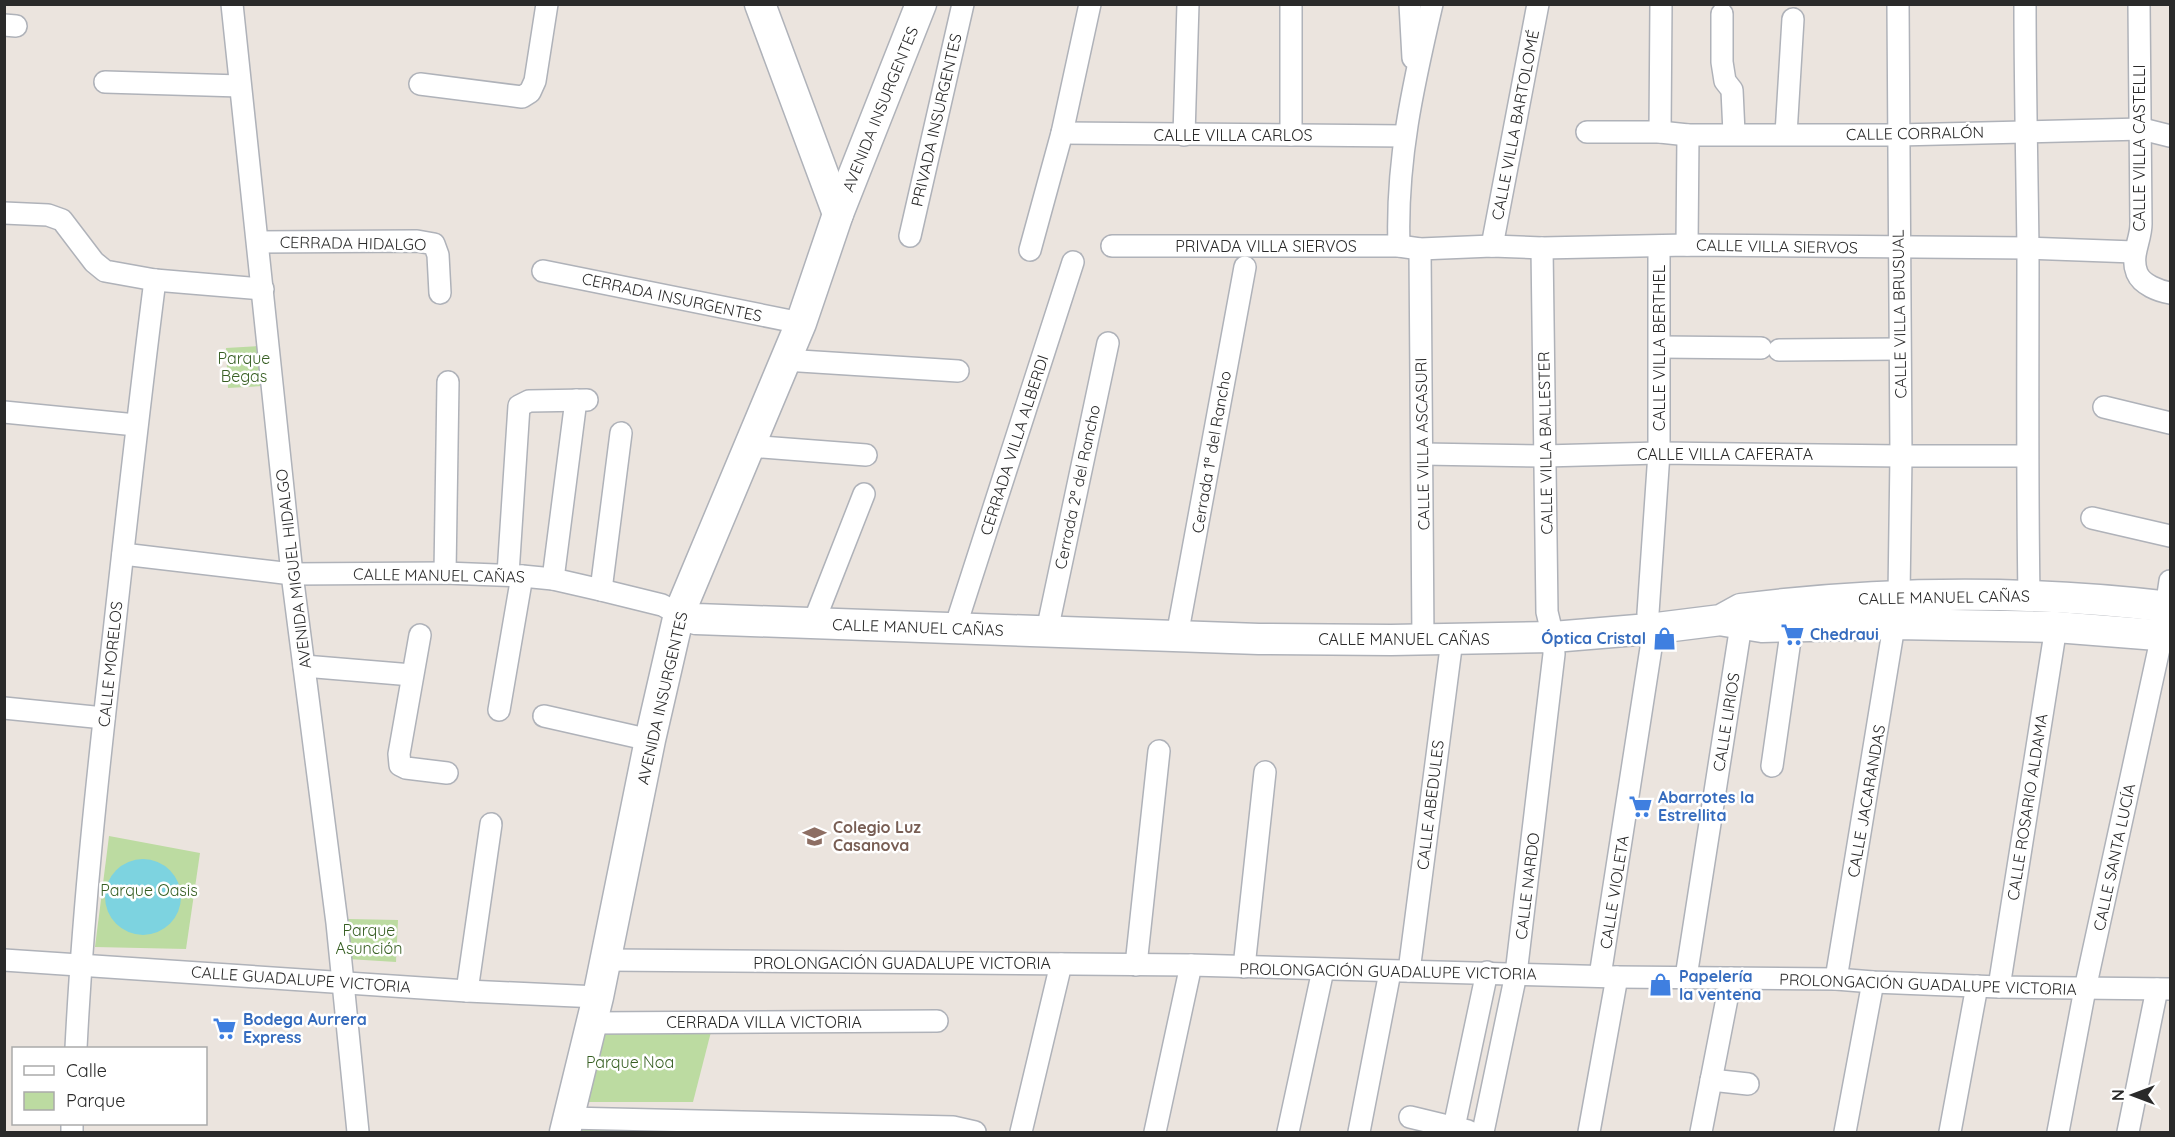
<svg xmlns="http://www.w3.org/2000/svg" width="2175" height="1137" font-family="Quicksand,sans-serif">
<rect width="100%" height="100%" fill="#ebe4de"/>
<g fill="#bcdba1">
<polygon points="260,346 263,386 228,388 226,348"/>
<polygon points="109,836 200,853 186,949 95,947"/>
<polygon points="348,919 398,920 396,962 348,959"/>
<polygon points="598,1021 713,1024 693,1102 582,1102"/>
<polygon points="572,1123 728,1129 727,1132 570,1132"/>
</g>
<circle fill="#7dd3e0" cx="143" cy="897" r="38"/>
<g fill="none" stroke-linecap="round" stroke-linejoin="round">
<defs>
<g id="street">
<polyline points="232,4 292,574 337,923 358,1132"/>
<polyline points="1410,4 1413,58"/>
<path d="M 2025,4 C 2025,86 2027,168 2028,250 C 2028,365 2027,480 2029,595"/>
<path d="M 2139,4 C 2140,78 2141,151 2141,224 C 2141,241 2130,255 2137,273 C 2142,285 2159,291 2170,293"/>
<polyline points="1722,14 1722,62 1725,81 1732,90 1734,133"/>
<polyline points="4,25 16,26"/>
<polyline points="105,82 240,86"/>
<polyline points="420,84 522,97 530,92 535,81 547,4"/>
<polyline points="1587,132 1660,132 1688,135 1898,135 2142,129 2170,136"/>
<polyline points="1660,132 1661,4"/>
<polyline points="1062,133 1405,136"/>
<polyline points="1786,134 1793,19"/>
<polyline points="1184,135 1188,4"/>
<polyline points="1291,135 1291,4"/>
<polyline points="4,213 48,215 62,220 94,262 105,271 155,280 263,289"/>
<polyline points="910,236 963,4"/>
<polyline points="258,242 417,241 434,244 438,255 440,293"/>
<polyline points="1687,245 1688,135"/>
<polyline points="1112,246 1399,246 1420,249 1492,246 1542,248 1687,245 2028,248 2134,252"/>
<path d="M 1399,246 C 1396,161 1413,86 1432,4"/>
<polyline points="1492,246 1538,4"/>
<polyline points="1420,249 1423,640"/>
<polyline points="1030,250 1062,133 1090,4"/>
<polyline points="543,271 801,323"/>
<polyline points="1660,347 1761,348"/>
<polyline points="1779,350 1899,349"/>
<polyline points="784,360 958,371"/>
<polyline points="2104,407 2170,423"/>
<polyline points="4,412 136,425"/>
<polyline points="748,446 866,455"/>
<polyline points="1423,454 1544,456 1659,453 1901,456 2026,456"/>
<polyline points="2092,518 2170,536"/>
<polyline points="123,554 292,574 445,573 522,576 553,579 601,590 662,605 679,614"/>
<polyline points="445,573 448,382"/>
<polyline points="508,574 519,406 529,401 587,400"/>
<polyline points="553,579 576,400"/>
<polyline points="601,590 621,433"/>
<polyline points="813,624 864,494"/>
<polyline points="955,628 1073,262"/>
<polyline points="1047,631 1108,343"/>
<polyline points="420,635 399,754 400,765 406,768 447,773"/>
<polyline points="1177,636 1245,267"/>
<polyline points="304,666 412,675"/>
<polyline points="4,708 104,718"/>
<polyline points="499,710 522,576"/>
<polyline points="544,716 650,740"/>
<polyline points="1772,766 1792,626"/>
<polyline points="4,960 467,991 598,997"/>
<polyline points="606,960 1191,965 1617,977 1836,979 1873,982 1999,987 2170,989"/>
<polyline points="1136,965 1159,751"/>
<polyline points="1244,967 1265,772"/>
<polyline points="1409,971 1452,640"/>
<polyline points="1600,976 1651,648 1648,613 1659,453 1659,246"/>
<polyline points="1686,977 1741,625 1741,610"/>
<polyline points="1836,979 1899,595 1901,456 1898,4"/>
<polyline points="1999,987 2056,627"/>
<polyline points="467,991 491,824"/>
<polyline points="591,1023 937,1021"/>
<path d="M 76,1048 C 83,909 98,770 114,632 C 127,514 140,397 155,280"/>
<polyline points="1711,1080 1748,1084"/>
<polyline points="1410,1117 1468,1131"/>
<polyline points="568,1118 953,1127 975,1132"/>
<polyline points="72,1132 72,1124"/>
<polyline points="1021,1132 1061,964"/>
<polyline points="1155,1132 1191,965"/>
<polyline points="1288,1132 1323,970"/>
<polyline points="1359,1132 1390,972"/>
<polyline points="1453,1132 1487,972"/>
<polyline points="1483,1132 1516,974 1554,654 1553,637 1547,612 1542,248"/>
<polyline points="1589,1132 1617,977"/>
<polyline points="1701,1132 1731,978"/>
<polyline points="1845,1132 1873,982"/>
<polyline points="1950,1132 1977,986"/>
<polyline points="2058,1132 2085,989 2162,635 2170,581"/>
<polyline points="2128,1132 2157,989"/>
</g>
<g id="secondary">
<polyline points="760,4 838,214"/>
<path d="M 679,614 L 696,619 L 1259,639 L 1391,640 L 1553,637 L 1649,629 L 1721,620 L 1741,609 C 1883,591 2028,590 2170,607"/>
<polyline points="1725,621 1762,627 1895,624 2056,627 2170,636"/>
<polyline points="565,1132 598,997 650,740 679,614 801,323 838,214 921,4"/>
</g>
</defs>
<use href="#street" stroke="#afb2b9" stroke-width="24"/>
<use href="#secondary" stroke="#afb2b9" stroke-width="33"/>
<use href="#street" stroke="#fff" stroke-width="21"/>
<use href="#secondary" stroke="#fff" stroke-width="30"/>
</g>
<defs>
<symbol id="supermarket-bare" viewBox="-9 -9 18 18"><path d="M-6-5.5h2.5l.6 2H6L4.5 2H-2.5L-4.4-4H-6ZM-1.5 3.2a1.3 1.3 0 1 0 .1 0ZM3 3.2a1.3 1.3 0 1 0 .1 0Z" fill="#3f7fe0" stroke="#fff" stroke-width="2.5" paint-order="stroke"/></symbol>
<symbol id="shop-bare" viewBox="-9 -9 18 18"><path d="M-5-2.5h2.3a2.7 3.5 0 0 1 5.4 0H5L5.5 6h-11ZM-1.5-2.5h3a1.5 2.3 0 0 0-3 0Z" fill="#3f7fe0" stroke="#fff" stroke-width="2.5" paint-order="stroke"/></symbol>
<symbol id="school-bare" viewBox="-9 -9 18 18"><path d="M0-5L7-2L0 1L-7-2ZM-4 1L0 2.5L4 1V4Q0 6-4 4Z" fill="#8d6e63" stroke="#fff" stroke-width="2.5" paint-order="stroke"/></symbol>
</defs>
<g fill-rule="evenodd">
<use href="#supermarket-bare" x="1776" y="618" width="33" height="33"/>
<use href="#shop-bare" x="1648" y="622" width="33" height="33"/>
<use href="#supermarket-bare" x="1624" y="790" width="33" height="33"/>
<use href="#school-bare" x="798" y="820" width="33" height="33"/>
<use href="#shop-bare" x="1644" y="968" width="33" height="33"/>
<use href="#supermarket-bare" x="208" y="1012" width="33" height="33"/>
</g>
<g text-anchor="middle" stroke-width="5" stroke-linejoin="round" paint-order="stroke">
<g font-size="16" fill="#2a2a2a" stroke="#fff">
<text transform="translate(880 109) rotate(-68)" y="6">AVENIDA INSURGENTES</text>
<text transform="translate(936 120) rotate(-77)" y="6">PRIVADA INSURGENTES</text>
<text transform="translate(1515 125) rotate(-79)" y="6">CALLE VILLA BARTOLOMÉ</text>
<text transform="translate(1915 133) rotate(-1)" y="6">CALLE CORRALÓN</text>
<text x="1233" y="141">CALLE VILLA CARLOS</text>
<text transform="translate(2139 148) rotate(-90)" y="6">CALLE VILLA CASTELLI</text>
<text transform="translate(353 243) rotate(1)" y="6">CERRADA HIDALGO</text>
<text x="1266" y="252">PRIVADA VILLA SIERVOS</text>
<text transform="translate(1777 246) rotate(1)" y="6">CALLE VILLA SIERVOS</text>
<text transform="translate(672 297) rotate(12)" y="6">CERRADA INSURGENTES</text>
<text transform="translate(1899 314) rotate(-91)" y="6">CALLE VILLA BRUSUAL</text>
<text transform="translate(1659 348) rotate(-90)" y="6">CALLE VILLA BERTHEL</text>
<text transform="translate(1545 443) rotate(-91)" y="6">CALLE VILLA BALLESTER</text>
<text transform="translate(1422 444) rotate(-91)" y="6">CALLE VILLA ASCASURI</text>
<text transform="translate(1014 445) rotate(-72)" y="6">CERRADA VILLA ALBERDI</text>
<text transform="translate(1211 452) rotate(-80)" y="6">Cerrada 1ª del Rancho</text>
<text x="1725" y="460">CALLE VILLA CAFERATA</text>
<text transform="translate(1077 487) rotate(-78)" y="6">Cerrada 2ª del Rancho</text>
<text transform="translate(293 569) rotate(-97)" y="6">AVENIDA MIGUEL HIDALGO</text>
<text transform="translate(439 575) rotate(1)" y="6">CALLE MANUEL CAÑAS</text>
<text transform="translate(1944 597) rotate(-1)" y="6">CALLE MANUEL CAÑAS</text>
<text transform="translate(918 627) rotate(2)" y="6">CALLE MANUEL CAÑAS</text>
<text x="1404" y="645">CALLE MANUEL CAÑAS</text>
<text transform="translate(110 664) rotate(-84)" y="6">CALLE MORELOS</text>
<text transform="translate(662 698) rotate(-77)" y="6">AVENIDA INSURGENTES</text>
<text transform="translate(1726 722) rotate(-81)" y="6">CALLE LIRIOS</text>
<text transform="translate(1866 801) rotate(-80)" y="6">CALLE JACARANDAS</text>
<text transform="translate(1430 805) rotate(-83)" y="6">CALLE ABEDULES</text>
<text transform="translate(2027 807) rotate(-81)" y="6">CALLE ROSARIO ALDAMA</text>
<text transform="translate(2114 857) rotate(-78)" y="6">CALLE SANTA LUCÍA</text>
<text transform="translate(1527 886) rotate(-83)" y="6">CALLE NARDO</text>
<text transform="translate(1614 892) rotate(-81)" y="6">CALLE VIOLETA</text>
<text x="902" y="969">PROLONGACIÓN GUADALUPE VICTORIA</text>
<text transform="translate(1388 971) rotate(1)" y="6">PROLONGACIÓN GUADALUPE VICTORIA</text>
<text transform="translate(301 979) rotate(4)" y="6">CALLE GUADALUPE VICTORIA</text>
<text transform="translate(1928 984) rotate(2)" y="6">PROLONGACIÓN GUADALUPE VICTORIA</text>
<text x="764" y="1028">CERRADA VILLA VICTORIA</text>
</g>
<g font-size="16" fill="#375f23" stroke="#fff">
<text x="244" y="364">Parque<tspan x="244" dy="18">Begas</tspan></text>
<text x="149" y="896">Parque Oasis</text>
<text x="369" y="936">Parque<tspan x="369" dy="18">Asunción</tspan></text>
<text x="630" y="1068">Parque Noa</text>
</g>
<g font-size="16" font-weight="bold" fill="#366cbe" stroke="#fff" text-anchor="start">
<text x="1810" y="640">Chedraui</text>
<text x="1646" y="644" text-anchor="end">Óptica Cristal</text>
<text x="1658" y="803">Abarrotes la<tspan x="1658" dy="18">Estrellita</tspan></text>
<text x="1679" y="982">Papelería<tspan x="1679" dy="18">la ventena</tspan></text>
<text x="243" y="1025">Bodega Aurrera<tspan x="243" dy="18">Express</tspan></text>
</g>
<g font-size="16" font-weight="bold" fill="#785e54" stroke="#fff" text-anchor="start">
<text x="833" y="833">Colegio Luz<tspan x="833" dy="18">Casanova</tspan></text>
</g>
</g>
<rect width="2175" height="1137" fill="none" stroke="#2a2a2a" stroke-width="12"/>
<rect x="12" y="1047" width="195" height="78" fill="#ffffff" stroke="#aaaaaa" stroke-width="1.5"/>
<rect x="24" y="1066" width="30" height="9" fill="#ffffff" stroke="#aaaaaa" stroke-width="1.5"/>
<text x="66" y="1077" font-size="18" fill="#2a2a2a">Calle</text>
<rect x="24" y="1092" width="30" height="18" fill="#bcdba1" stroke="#aaaaaa" stroke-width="1.5"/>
<text x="66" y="1107" font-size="18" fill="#2a2a2a">Parque</text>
<g transform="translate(2133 1095) rotate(270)" stroke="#ffffff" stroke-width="4.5" paint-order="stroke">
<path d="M0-4.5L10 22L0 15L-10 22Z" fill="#2a2a2a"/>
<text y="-9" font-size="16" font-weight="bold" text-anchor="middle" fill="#2a2a2a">N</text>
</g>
</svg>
